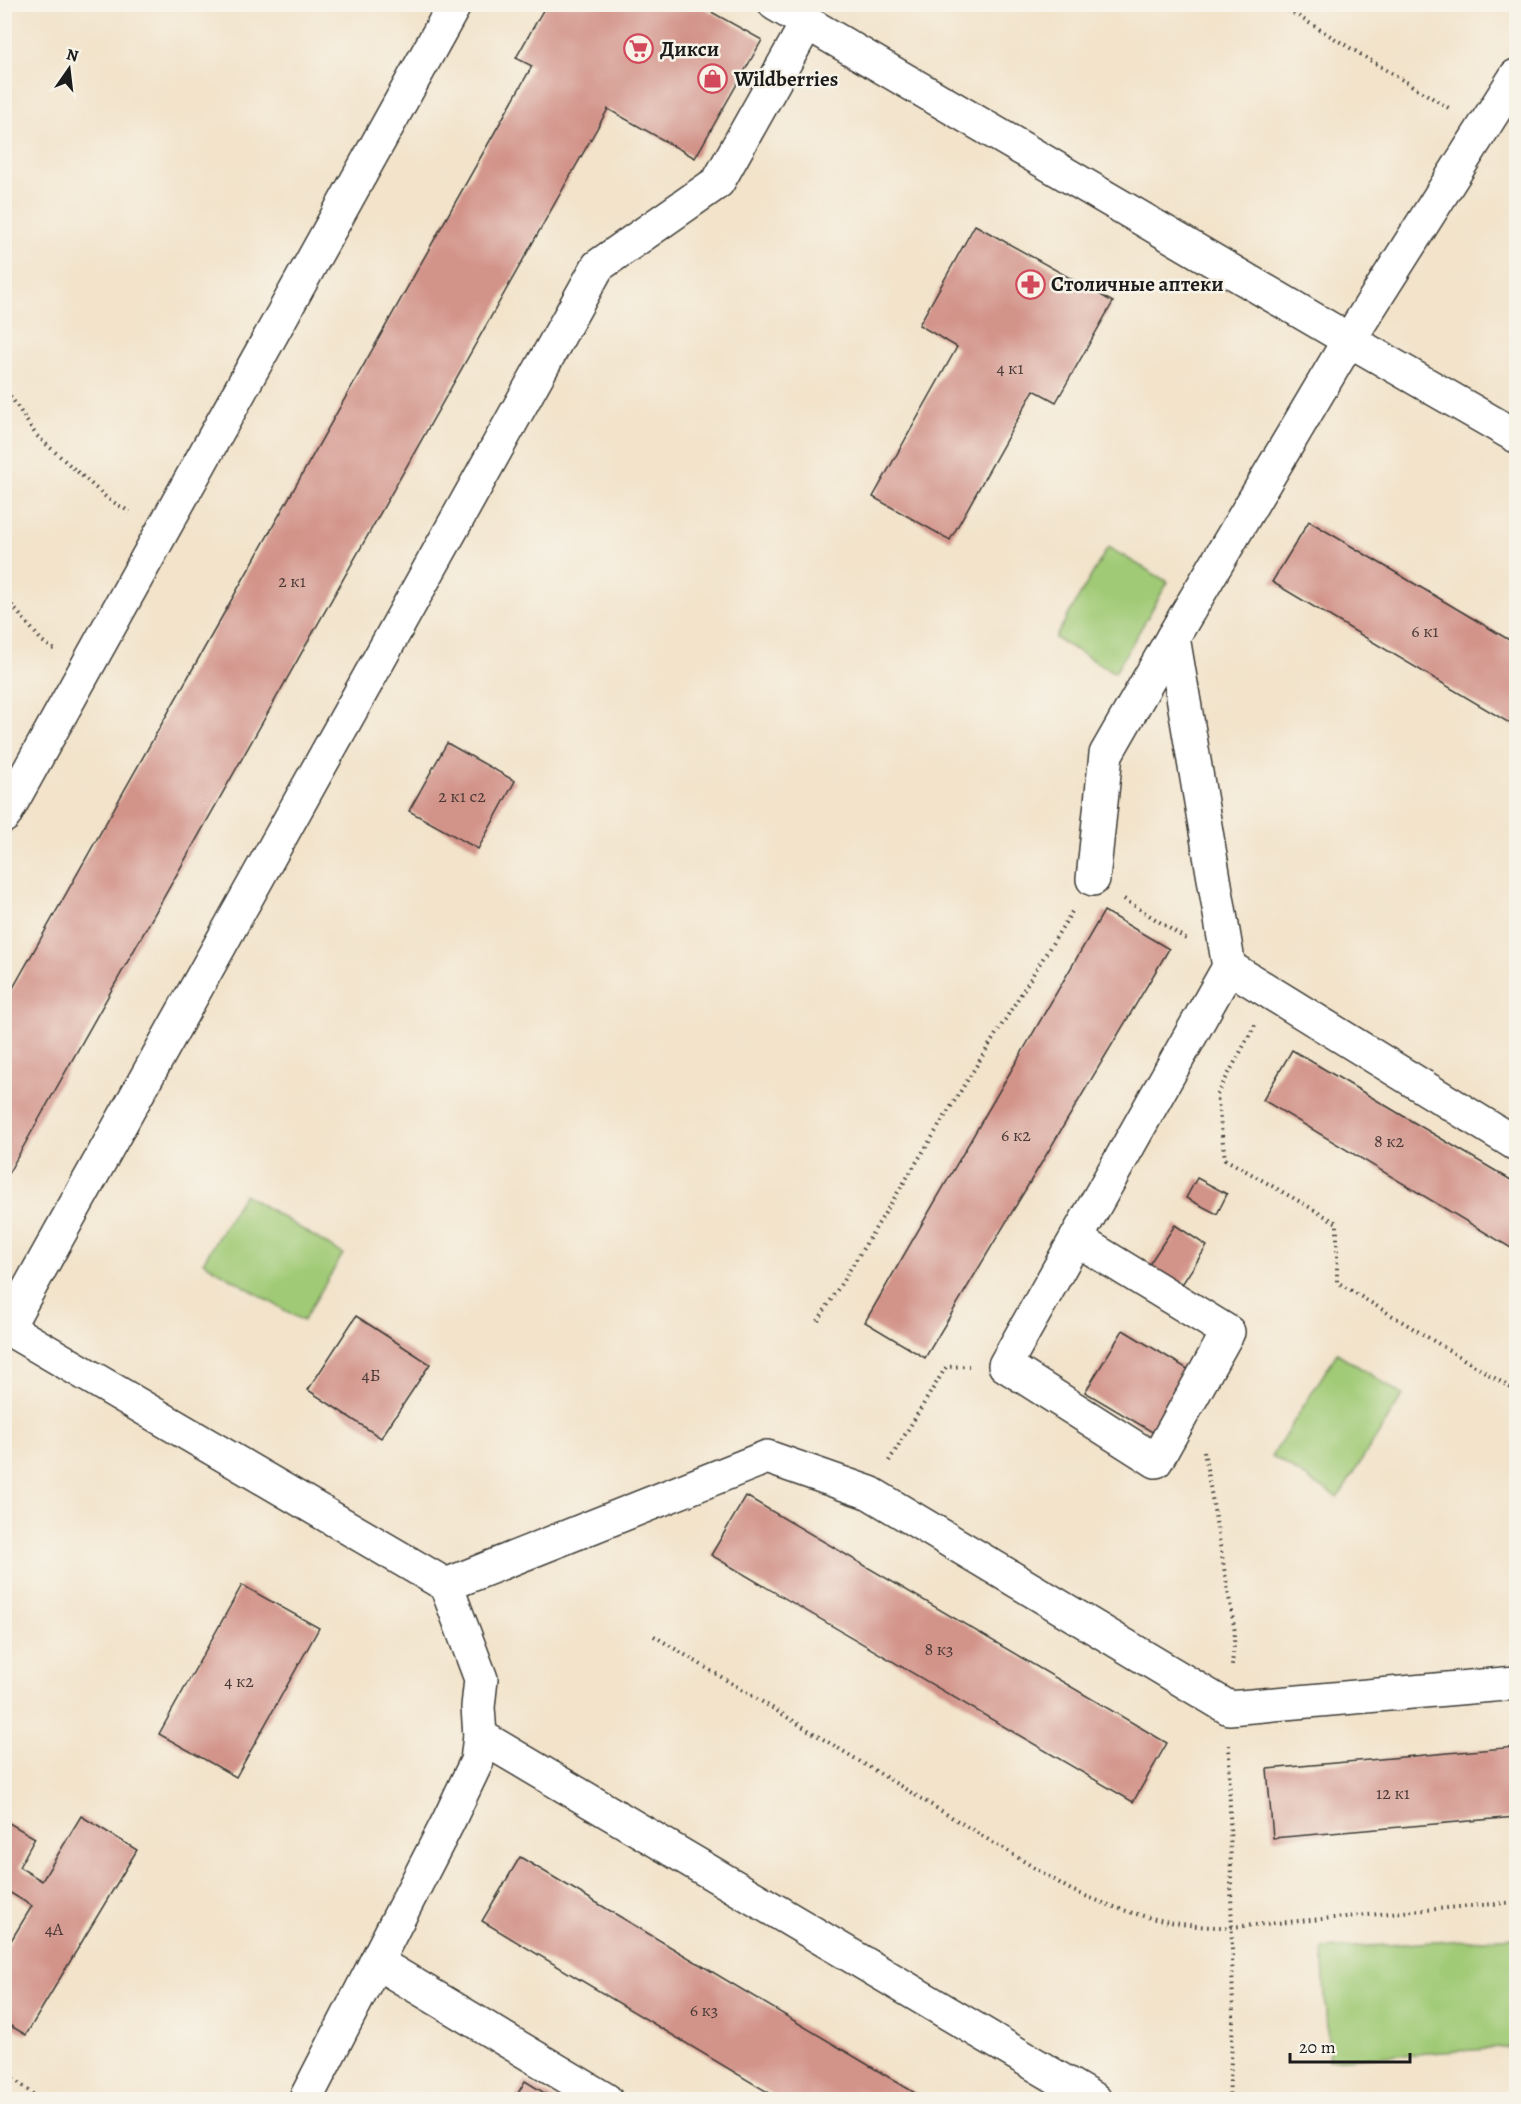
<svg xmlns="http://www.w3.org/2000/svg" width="1521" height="2104" font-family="Alegreya,serif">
<rect width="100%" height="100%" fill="#f7f3e8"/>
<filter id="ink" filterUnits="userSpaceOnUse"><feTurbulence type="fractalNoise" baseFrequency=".0167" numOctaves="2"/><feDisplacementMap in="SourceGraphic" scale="12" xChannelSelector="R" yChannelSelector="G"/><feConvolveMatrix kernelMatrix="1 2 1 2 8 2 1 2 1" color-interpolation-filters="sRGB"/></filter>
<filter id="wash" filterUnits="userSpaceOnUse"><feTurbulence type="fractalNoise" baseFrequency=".008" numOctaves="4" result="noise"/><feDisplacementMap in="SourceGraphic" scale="24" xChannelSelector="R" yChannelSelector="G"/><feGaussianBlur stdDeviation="1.35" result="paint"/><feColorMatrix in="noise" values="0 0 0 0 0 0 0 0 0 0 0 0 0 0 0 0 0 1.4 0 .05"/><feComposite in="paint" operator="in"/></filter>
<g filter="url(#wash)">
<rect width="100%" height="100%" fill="#f2e3ca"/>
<g fill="#a0ca76" stroke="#5e7349" stroke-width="1.5">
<polygon points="1108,547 1168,582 1115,673 1055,638"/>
<polygon points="244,1194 343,1254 303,1321 203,1262"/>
<polygon points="1337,1353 1403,1395 1338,1498 1272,1456"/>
<polygon points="1515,1937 1516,2047 1329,2060 1322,1949"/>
</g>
<g id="blocks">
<g fill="#d29389">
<polygon points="546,5 699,5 762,40 695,158 608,109 4,1181 4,1004 532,66 516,58"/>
<polygon points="975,225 1113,302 1056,402 1034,390 950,540 873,497 957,347 919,325"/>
<polygon points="1309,521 1516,644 1516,727 1272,582"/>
<polygon points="447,743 515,781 478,849 409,811"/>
<polygon points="1104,911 1169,949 925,1358 865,1322"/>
<polygon points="1292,1050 1516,1183 1516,1251 1263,1100"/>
<polygon points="1197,1178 1227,1194 1217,1214 1186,1198"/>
<polygon points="1175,1225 1207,1246 1181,1286 1148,1266"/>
<polygon points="356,1316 430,1364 381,1438 308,1390"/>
<polygon points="1123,1330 1191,1371 1154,1433 1085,1392"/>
<polygon points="746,1496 1167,1743 1133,1802 711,1555"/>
<polygon points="242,1585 319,1628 236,1777 159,1734"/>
<polygon points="1516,1747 1516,1817 1273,1838 1267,1769"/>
<polygon points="81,1816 137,1850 26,2035 4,2022 4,1952 32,1906 4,1889 4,1820 35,1838 19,1867 42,1881"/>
<polygon points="520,1857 927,2100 781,2100 482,1921"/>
<polygon points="525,2081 556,2100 514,2100"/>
</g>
</g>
</g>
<g filter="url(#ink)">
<use href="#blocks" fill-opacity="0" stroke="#3c3a36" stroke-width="1.5"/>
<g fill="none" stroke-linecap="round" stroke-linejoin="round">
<defs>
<g id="minor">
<polyline points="775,4 1349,340 1516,76"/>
<polyline points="1516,436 1349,340 1173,637 1229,967 1516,1144"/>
<polyline points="4,816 455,4"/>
<polyline points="1093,879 1106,754 1173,637"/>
<polyline points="1076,1239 1228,1332 1156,1461 1005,1365 1229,967"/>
<polyline points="7,1328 598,266 718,182 807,23"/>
<polyline points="4,1332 7,1328 446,1585 481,1679 478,1707 480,1736 1095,2100"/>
<polyline points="446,1585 767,1457 870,1493 1229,1708 1516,1683"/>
<polyline points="376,1962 606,2100"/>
<polyline points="305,2100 448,1822 477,1761 480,1736"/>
</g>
</defs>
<use href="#minor" stroke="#3c3a36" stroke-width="36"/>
<g stroke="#3c3a36" stroke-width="4" stroke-dasharray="1.5 4.5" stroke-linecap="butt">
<polyline points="1278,4 1452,110"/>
<polyline points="4,386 36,435 108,499 130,512"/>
<polyline points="4,596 42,641 55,650"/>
<polyline points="1124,899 1186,939"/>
<polyline points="1255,1025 1217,1095 1225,1159 1337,1223 1337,1282 1516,1391"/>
<polyline points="818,1321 1073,910"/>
<polyline points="1204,1451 1235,1632 1232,1666"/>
<polyline points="889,1461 946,1367 969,1366"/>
<path d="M 654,1636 L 1071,1890 C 1109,1906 1147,1920 1189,1925 C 1202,1927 1217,1927 1231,1927 L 1516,1902"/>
<polyline points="4,2071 40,2100"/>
<polyline points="1229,2100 1233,2020 1229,1745"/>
</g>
<use href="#minor" stroke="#fff" stroke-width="33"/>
</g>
</g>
<defs>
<symbol id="supermarket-ring" viewBox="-11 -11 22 22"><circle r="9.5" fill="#f7f3e8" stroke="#d1495b" stroke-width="1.5"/><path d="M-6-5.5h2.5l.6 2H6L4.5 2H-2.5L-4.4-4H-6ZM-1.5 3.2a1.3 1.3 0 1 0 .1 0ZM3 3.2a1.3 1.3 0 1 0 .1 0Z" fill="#d1495b"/></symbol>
<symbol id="shop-ring" viewBox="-11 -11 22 22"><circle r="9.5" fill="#f7f3e8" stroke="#d1495b" stroke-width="1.5"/><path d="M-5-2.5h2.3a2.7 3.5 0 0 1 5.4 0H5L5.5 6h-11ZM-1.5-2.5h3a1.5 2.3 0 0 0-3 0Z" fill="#d1495b"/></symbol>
<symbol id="pharmacy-ring" viewBox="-11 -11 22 22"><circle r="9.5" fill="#f7f3e8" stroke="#d1495b" stroke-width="1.5"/><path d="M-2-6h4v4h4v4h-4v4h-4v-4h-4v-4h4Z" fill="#d1495b"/></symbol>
</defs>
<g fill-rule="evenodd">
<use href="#supermarket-ring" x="622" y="32" width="33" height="33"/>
<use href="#shop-ring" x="696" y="62" width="33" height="33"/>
<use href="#pharmacy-ring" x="1014" y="268" width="33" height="33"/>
</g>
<g text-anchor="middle" stroke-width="5" stroke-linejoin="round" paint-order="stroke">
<g font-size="18" fill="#4a3a37">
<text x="1010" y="374">4 к1</text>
<text x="292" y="587">2 к1</text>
<text x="1425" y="637">6 к1</text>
<text x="462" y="802">2 к1 с2</text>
<text x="1016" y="1141">6 к2</text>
<text x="1389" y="1147">8 к2</text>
<text x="371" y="1381">4Б</text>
<text x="939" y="1655">8 к3</text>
<text x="239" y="1687">4 к2</text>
<text x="1393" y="1799">12 к1</text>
<text x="54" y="1935">4А</text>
<text x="704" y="2016">6 к3</text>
</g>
<g font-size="21" font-weight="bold" fill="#1c1c1c" stroke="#f7f3e8" text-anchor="start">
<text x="660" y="56">Дикси</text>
<text x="734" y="86">Wildberries</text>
<text x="1051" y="291">Столичные аптеки</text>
</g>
</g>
<rect width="1521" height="2104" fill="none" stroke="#f7f3e8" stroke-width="24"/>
<g transform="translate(69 69) rotate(14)" stroke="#f7f3e8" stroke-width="4.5" paint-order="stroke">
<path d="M0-4.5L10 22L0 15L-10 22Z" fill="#1c1c1c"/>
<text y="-9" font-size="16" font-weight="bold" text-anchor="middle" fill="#1c1c1c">N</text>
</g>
<path d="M1290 2053v9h120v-9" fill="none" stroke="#1c1c1c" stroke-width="3"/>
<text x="1299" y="2053" font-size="18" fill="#1c1c1c" stroke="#f7f3e8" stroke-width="4.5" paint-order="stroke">20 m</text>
</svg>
